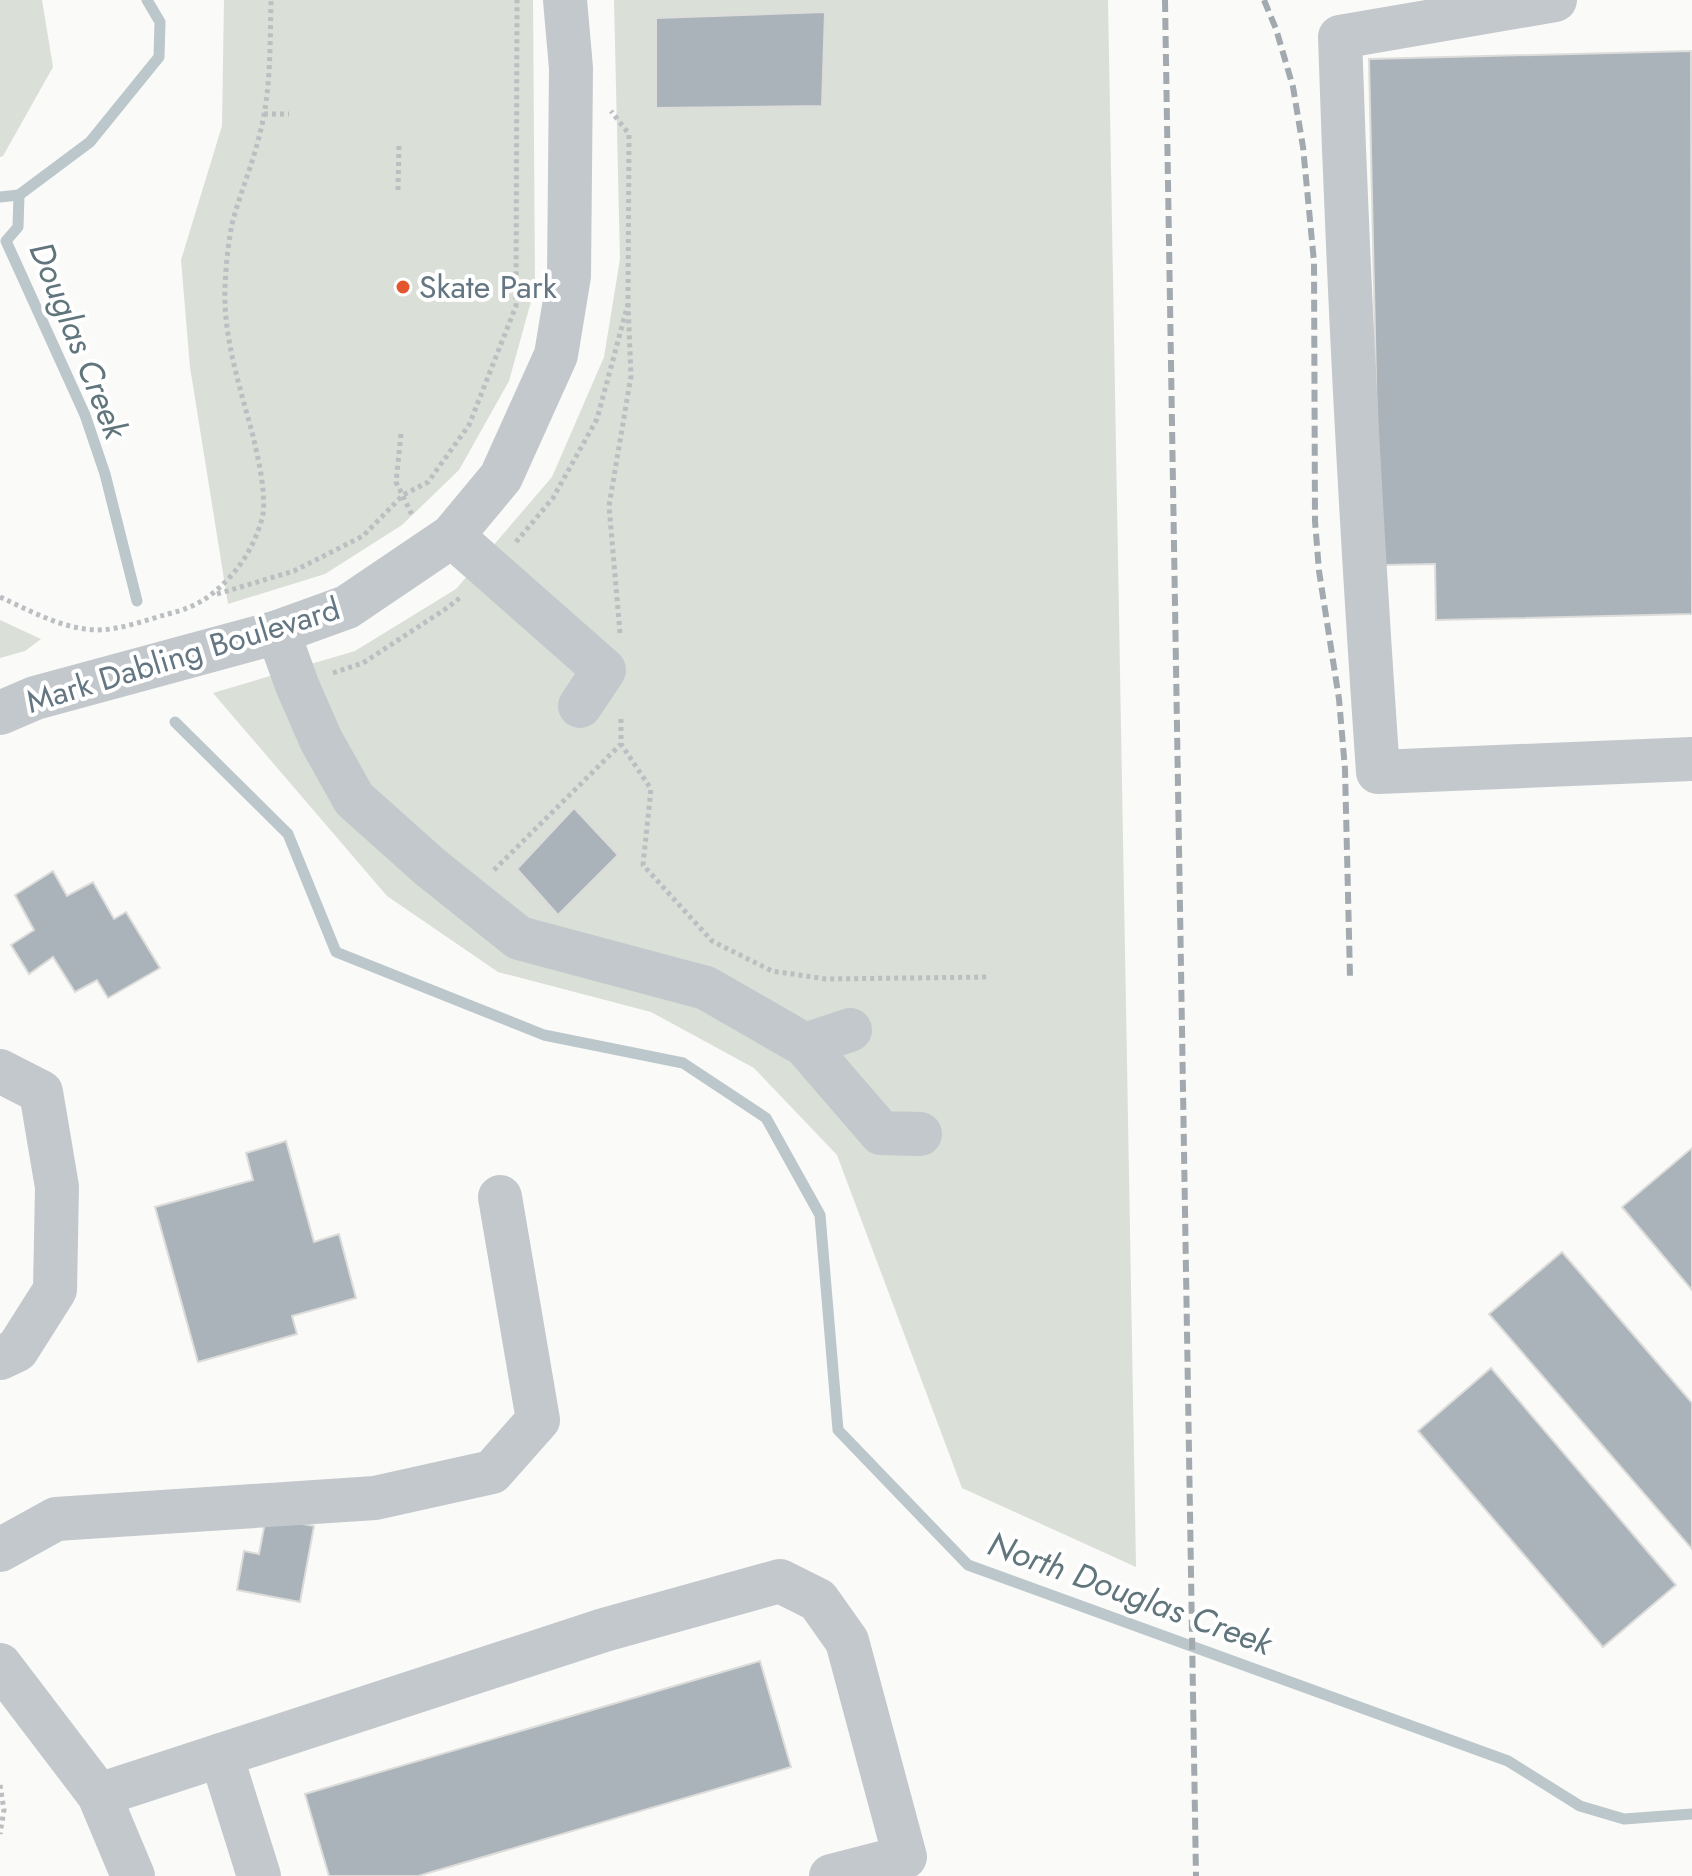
<svg xmlns="http://www.w3.org/2000/svg" width="1692" height="1876" font-family="Jost,sans-serif">
<rect width="100%" height="100%" fill="#fafaf8"/>
<g fill="#dadfd7">
<polygon points="0,0 42,0 53,67 3,156 0,157"/>
<polygon points="224,0 533,0 535,287 509,381 459,470 402,525 325,574 228,604 190,367 181,260 222,126"/>
<polygon points="614,0 1108,0 1136,1567 962,1488 837,1155 754,1068 651,1012 498,972 387,896 213,693 355,651 456,589 552,477 604,357 620,259"/>
<polygon points="0,620 41,639 25,651 0,658"/>
</g>
<g fill="none" stroke-linecap="round" stroke-linejoin="round">
<g stroke="#bbc7cb" stroke-width="11">
<polyline points="19,195 18,227 6,241 85,415 105,474 137,601"/>
<polyline points="0,197 19,195 90,142 159,57 160,22 147,0"/>
<polyline points="175,722 288,834 336,952 544,1035 683,1063 766,1118 820,1215 838,1430 968,1565 1508,1761 1580,1806 1624,1819 1692,1814"/>
</g>
</g>
<g fill="#aab3b9" stroke="#dcdcda" stroke-width="2">
<polygon points="825,12 822,106 656,108 656,18"/>
<polygon points="1691,51 1692,614 1436,620 1435,564 1380,565 1369,59"/>
<polygon points="574,808 618,855 558,915 517,869"/>
<polygon points="53,871 67,896 93,882 114,919 126,912 160,968 108,998 97,980 75,992 53,957 29,974 11,945 34,930 15,895"/>
<polygon points="286,1141 314,1242 339,1234 356,1298 292,1316 297,1334 198,1362 155,1207 253,1180 246,1153"/>
<polygon points="1692,1148 1692,1290 1622,1207"/>
<polygon points="1562,1252 1692,1403 1692,1549 1489,1314"/>
<polygon points="1491,1368 1676,1585 1603,1647 1418,1431"/>
<polygon points="266,1517 314,1526 300,1602 237,1590 244,1551 259,1554"/>
<polygon points="760,1661 791,1767 418,1876 329,1876 305,1794"/>
</g>
<g fill="none" stroke-linecap="round" stroke-linejoin="round">
<g stroke="#bbbfc2" stroke-width="5" stroke-dasharray="4 4" stroke-linecap="butt">
<polyline points="264,114 289,114"/>
<polyline points="398,190 399,144"/>
<polyline points="401,434 396,482 413,517"/>
<polyline points="516,542 553,498 597,419 628,304 629,134 611,111"/>
<polyline points="217,594 294,571 363,536 403,495 428,482 469,425 516,306 517,0"/>
<path d="M 0,597 C 31,611 62,629 97,630 C 120,630 146,620 168,614 C 196,607 210,598 229,578 C 246,560 258,537 263,514 C 266,491 258,458 253,436 C 240,387 223,337 225,287 C 226,265 228,242 233,220 C 241,191 253,163 260,133 C 271,91 270,44 271,0"/>
<polyline points="620,633 609,506 631,376 628,304"/>
<polyline points="333,673 363,663 447,608 461,597"/>
<polyline points="621,719 621,744 651,789 643,865 712,941 772,971 826,979 990,977"/>
<polyline points="494,870 621,744"/>
<polyline points="0,1785 4,1810 0,1834"/>
</g>
<g stroke="#c3c8cc" stroke-width="44">
<path d="M 1555,0 L 1340,37 C 1348,282 1361,527 1378,772 L 1692,759"/>
<polyline points="452,536 604,670 580,706"/>
<polyline points="278,632 297,685 321,740 354,799 430,867 519,938 706,988 805,1045 881,1133 920,1134"/>
<polyline points="0,713 35,698 278,632 347,607 452,536 501,477 556,355 569,276 571,68 565,0"/>
<polyline points="805,1045 850,1030"/>
<polyline points="0,1071 41,1092 57,1187 55,1290 17,1350 0,1358"/>
<polyline points="0,1550 56,1519 375,1498 492,1472 538,1420 500,1197"/>
<polyline points="0,1665 99,1795 133,1876"/>
<polyline points="221,1755 259,1876"/>
<polyline points="99,1795 604,1630 780,1581 818,1600 847,1641 905,1857 831,1876"/>
</g>
<g stroke="#a2aab0" stroke-width="6" stroke-dasharray="12 6" stroke-linecap="butt">
<polyline points="1165,0 1196,1876"/>
<polyline points="1264,0 1276,29 1293,87 1303,147 1314,262 1315,521 1319,571 1339,699 1345,769 1350,977"/>
</g>
</g>
<circle fill="#e4572e" stroke="#fff" stroke-width="3" cx="403" cy="287" r="8"/>
<g text-anchor="middle" stroke-width="8" stroke-linejoin="round" paint-order="stroke">
<g font-size="32" fill="#657683" stroke="#fff" text-anchor="start">
<text x="419" y="298">Skate Park</text>
</g>
<g font-size="32" fill="#657683" stroke="#fff">
<text transform="translate(183 655) rotate(-17)" y="11">Mark Dabling Boulevard</text>
</g>
<g font-size="34" font-style="italic" fill="#60757c" stroke="#fff">
<text transform="translate(79 340) rotate(68)" y="12">Douglas Creek</text>
<text transform="translate(1130 1593) rotate(20)" y="12">North Douglas Creek</text>
</g>
</g>
</svg>
